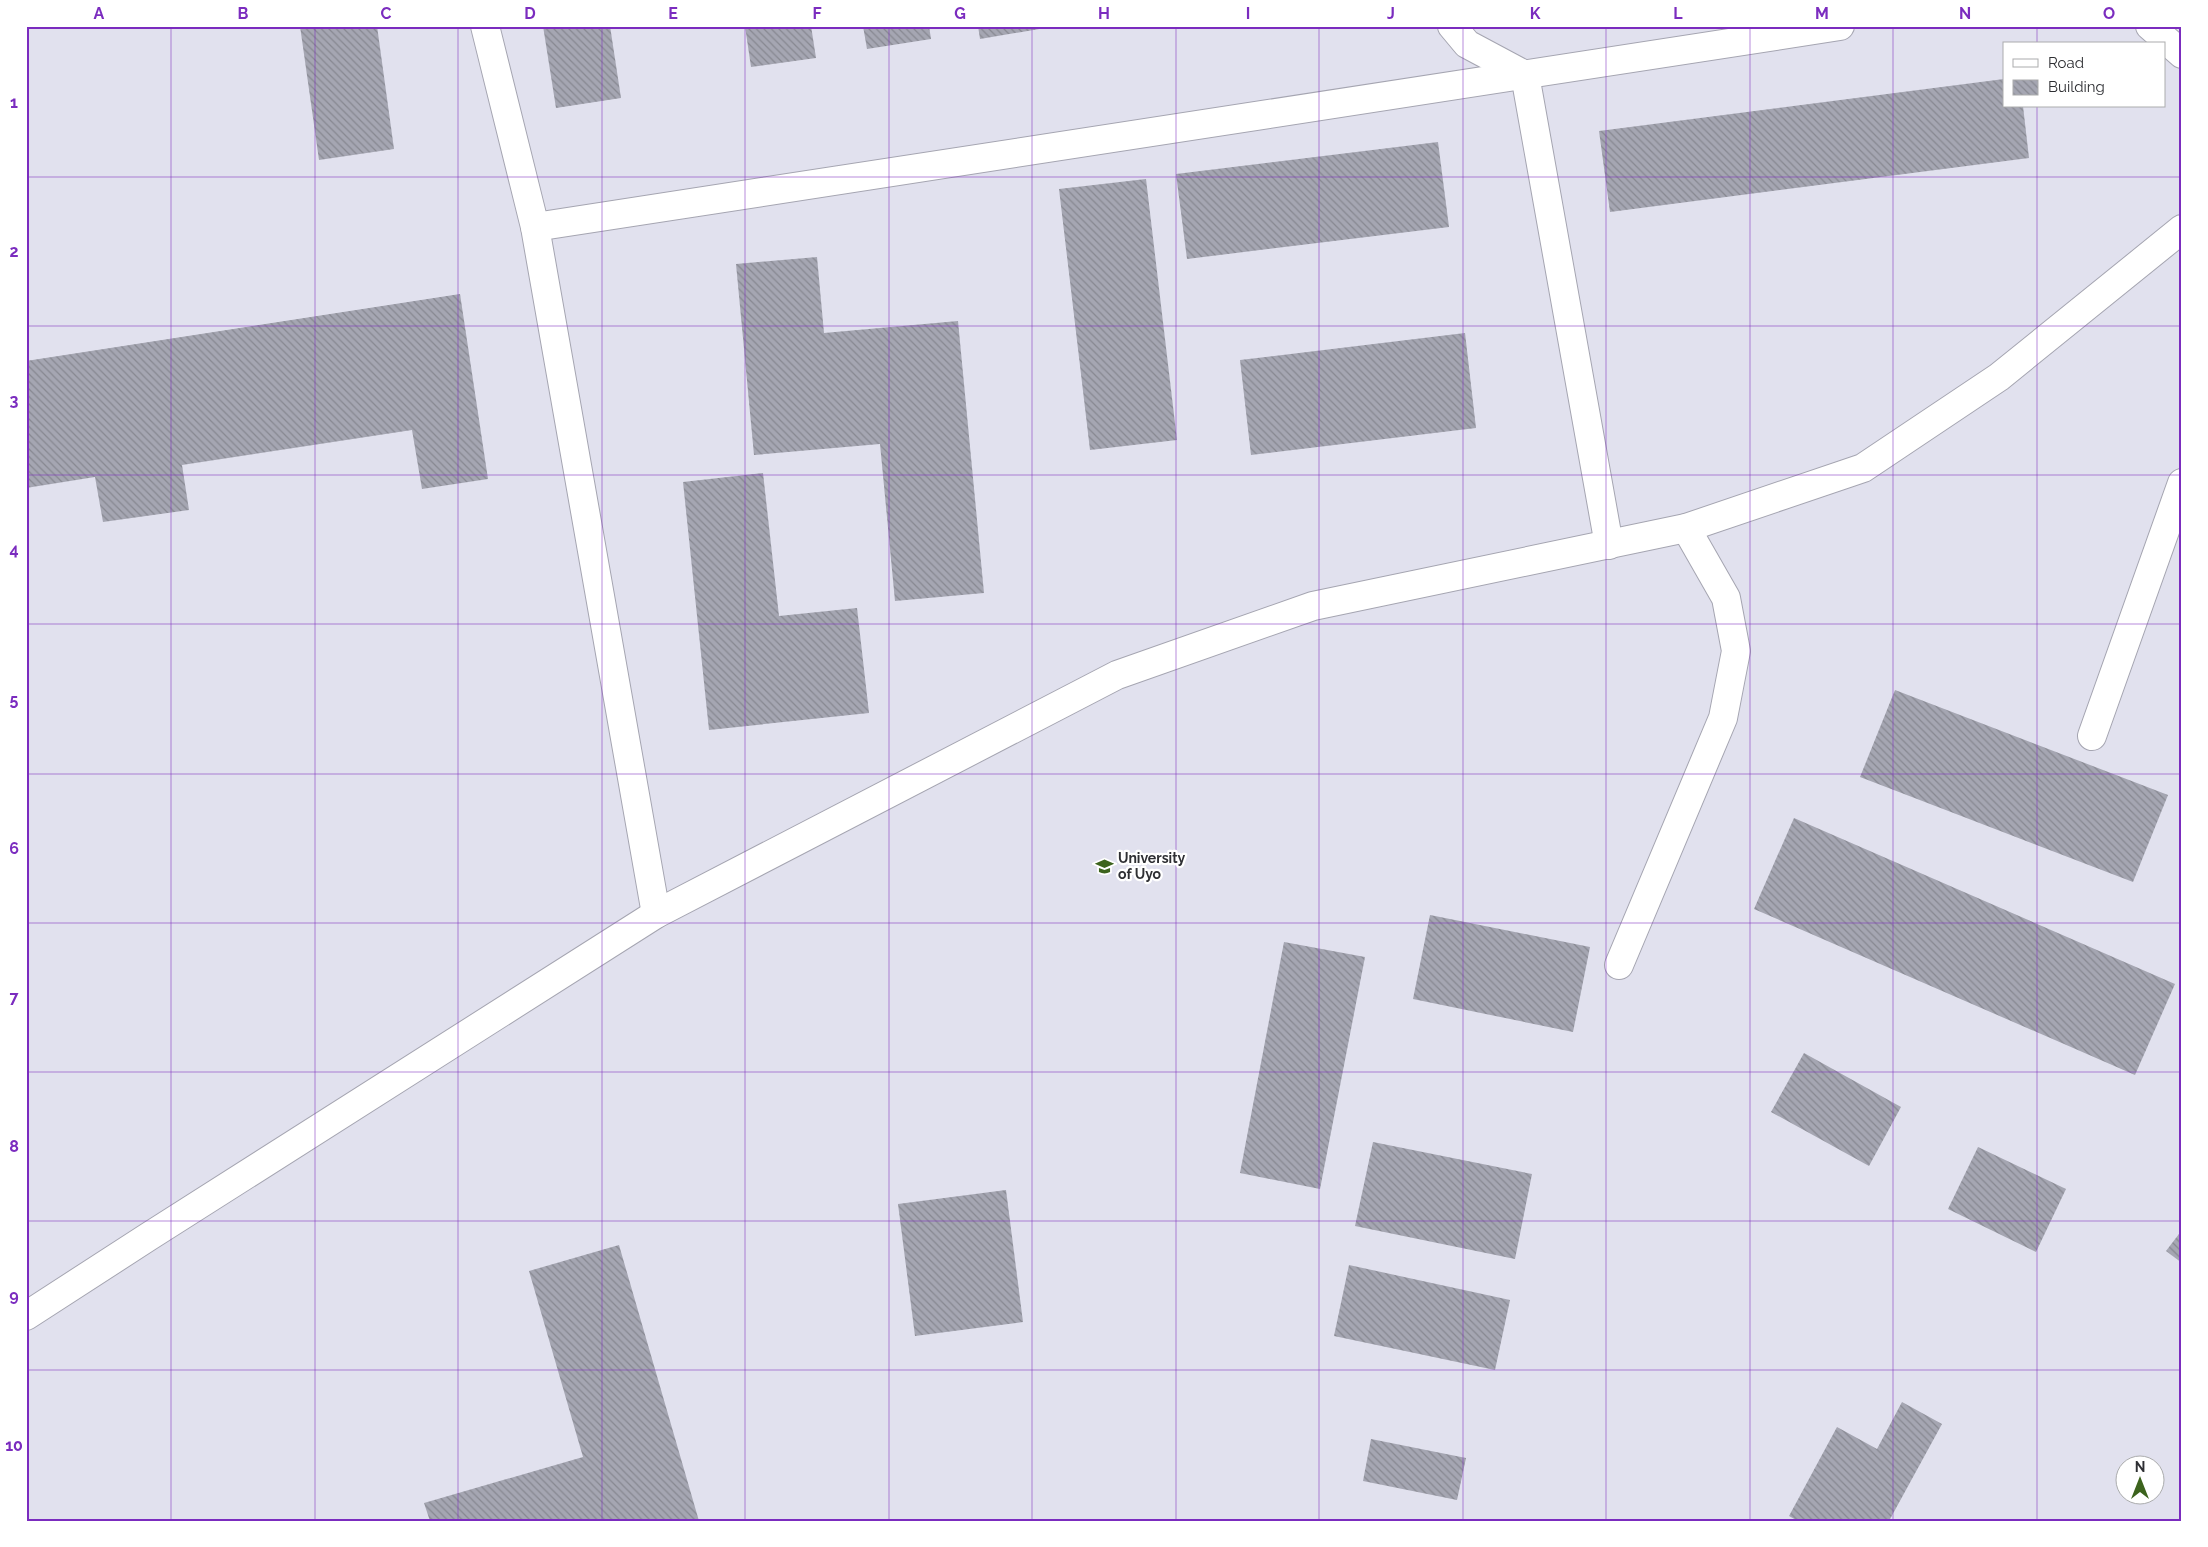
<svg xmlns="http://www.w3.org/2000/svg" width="2208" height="1547" font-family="Raleway,sans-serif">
<defs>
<pattern id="building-back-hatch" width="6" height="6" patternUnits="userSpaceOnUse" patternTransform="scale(1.25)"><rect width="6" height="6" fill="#a5a6b2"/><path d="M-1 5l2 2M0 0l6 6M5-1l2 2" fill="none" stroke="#878891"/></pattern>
</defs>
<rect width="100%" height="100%" fill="#e1e1ee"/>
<g fill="url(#building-back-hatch)">
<polygon points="300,26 377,26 394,149 319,160"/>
<polygon points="543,26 610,26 621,98 556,108"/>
<polygon points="745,26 811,26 816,58 751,67"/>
<polygon points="863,26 929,26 931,39 867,49"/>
<polygon points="978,26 1051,26 1051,27 980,39"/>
<polygon points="2004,79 2004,106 2023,106 2029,158 1610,212 1599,131"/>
<polygon points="1438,142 1449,227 1187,259 1176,174"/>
<polygon points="1146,179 1177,440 1090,450 1059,189"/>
<polygon points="817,257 824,333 958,321 984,593 895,601 880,444 754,455 736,264"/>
<polygon points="460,294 488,479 422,489 412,430 182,465 189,510 103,522 95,477 26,488 26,361"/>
<polygon points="1465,333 1476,428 1251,455 1240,360"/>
<polygon points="763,473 779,616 857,608 869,713 709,730 683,482"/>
<polygon points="1895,690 2168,795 2133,882 1860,777"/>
<polygon points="1794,818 2175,984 2135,1075 1754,909"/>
<polygon points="1430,915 1590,947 1573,1032 1413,999"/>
<polygon points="1284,942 1365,957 1320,1189 1240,1173"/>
<polygon points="1804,1053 1901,1107 1869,1166 1771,1112"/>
<polygon points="1373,1142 1532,1174 1515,1259 1355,1226"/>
<polygon points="1978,1147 2066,1189 2036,1252 1948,1209"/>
<polygon points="1006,1190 1023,1322 915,1336 898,1204"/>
<polygon points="2182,1230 2182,1263 2166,1251"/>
<polygon points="619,1245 699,1521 430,1521 424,1503 583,1457 529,1271"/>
<polygon points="1349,1265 1510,1300 1495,1370 1334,1336"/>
<polygon points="1902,1402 1942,1424 1889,1521 1798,1521 1789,1516 1837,1427 1877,1449"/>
<polygon points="1371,1439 1466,1458 1457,1500 1363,1481"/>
</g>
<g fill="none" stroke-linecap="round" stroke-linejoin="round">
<defs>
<g id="minor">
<polyline points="485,26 535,227 656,914"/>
<polyline points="1452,26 1467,44 1525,75 1609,545"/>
<polyline points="2150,26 2182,54"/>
<polyline points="535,227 1840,26"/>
<polyline points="2092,736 2182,483"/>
<polyline points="1619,965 1723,718 1736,651 1726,598 1686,528"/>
<polyline points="26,1316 148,1237 656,914 1117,675 1313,606 1686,528 1863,468 1999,377 2182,229"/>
</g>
</defs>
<use href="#minor" stroke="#a5a5b1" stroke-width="30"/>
<use href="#minor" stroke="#fff" stroke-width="28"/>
</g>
<path fill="none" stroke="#7b2cbf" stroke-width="1" stroke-opacity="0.55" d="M 171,26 L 171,1521M 315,26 L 315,1521M 458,26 L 458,1521M 602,26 L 602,1521M 745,26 L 745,1521M 889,26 L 889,1521M 1032,26 L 1032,1521M 1176,26 L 1176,1521M 1319,26 L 1319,1521M 1463,26 L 1463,1521M 1606,26 L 1606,1521M 1750,26 L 1750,1521M 1893,26 L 1893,1521M 2037,26 L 2037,44M 2037,106 L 2037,1521M 26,177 L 2182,177M 26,326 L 2182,326M 26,475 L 2182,475M 26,624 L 2182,624M 26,774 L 2182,774M 26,923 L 2182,923M 26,1072 L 2182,1072M 26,1221 L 2182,1221M 26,1370 L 2182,1370"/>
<defs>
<symbol id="university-bare" viewBox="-9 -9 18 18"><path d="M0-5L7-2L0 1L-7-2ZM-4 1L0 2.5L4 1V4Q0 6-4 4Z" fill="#3c631d" stroke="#fff" stroke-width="2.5" paint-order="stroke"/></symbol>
</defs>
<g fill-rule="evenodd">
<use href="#university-bare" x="1092" y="854" width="25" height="25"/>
</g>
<g text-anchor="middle" stroke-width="4.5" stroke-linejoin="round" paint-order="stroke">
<g font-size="14" font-weight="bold" fill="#2e2f33" stroke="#fff" text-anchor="start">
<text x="1118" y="863">University<tspan x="1118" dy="16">of Uyo</tspan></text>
</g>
</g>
<rect width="2208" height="1547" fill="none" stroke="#ffffff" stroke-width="55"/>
<rect x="2003" y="42" width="162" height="65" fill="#ffffff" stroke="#abacad"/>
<rect x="2013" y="59" width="25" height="8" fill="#ffffff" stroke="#abacad"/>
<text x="2048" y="68" font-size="15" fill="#2e2f33">Road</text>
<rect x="2013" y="80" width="25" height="15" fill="url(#building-back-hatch)" stroke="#abacad"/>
<text x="2048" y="92" font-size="15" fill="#2e2f33">Building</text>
<g transform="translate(2140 1480)"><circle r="24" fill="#ffffff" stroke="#abacad"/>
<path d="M0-4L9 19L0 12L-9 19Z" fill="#3c631d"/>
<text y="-8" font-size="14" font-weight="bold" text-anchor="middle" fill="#2e2f33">N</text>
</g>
<rect x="28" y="28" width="2152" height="1492" fill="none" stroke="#7b2cbf" stroke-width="2"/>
<g font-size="16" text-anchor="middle" font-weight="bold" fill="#7b2cbf">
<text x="99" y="19">A</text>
<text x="243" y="19">B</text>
<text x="386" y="19">C</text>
<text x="530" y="19">D</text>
<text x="673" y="19">E</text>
<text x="817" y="19">F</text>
<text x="960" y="19">G</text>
<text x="1104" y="19">H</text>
<text x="1248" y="19">I</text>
<text x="1391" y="19">J</text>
<text x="1535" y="19">K</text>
<text x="1678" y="19">L</text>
<text x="1822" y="19">M</text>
<text x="1965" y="19">N</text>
<text x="2109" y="19">O</text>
<text x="14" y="108">1</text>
<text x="14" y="257">2</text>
<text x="14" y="406">3</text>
<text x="14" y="555">4</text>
<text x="14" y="705">5</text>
<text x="14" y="854">6</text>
<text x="14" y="1003">7</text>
<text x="14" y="1152">8</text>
<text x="14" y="1301">9</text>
<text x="14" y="1451">10</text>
</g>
</svg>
